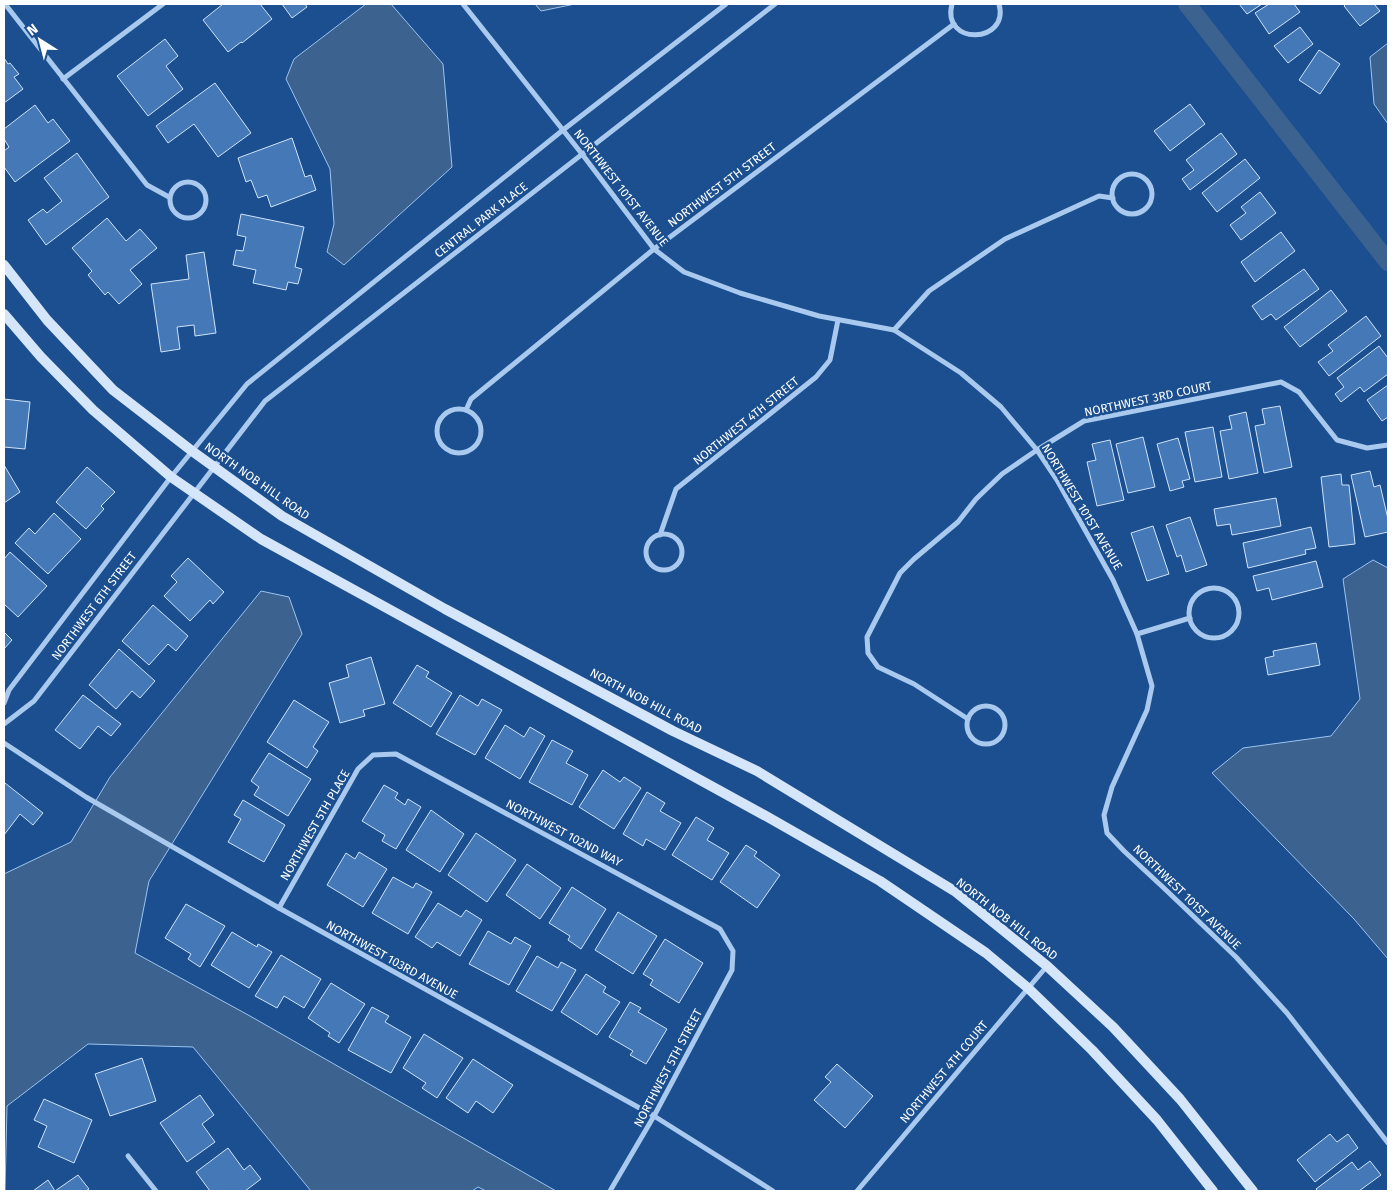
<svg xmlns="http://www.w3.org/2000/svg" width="1392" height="1195" font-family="'Fira Sans',sans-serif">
<rect width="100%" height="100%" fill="#1b4f8f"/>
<g fill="#3c6290" stroke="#9cc4f0">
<polygon points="366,4 391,4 443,64 452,167 344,265 327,252 334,224 330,169 286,79 294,59"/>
<polygon points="535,4 575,4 541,11"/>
<polygon points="1388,43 1388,124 1374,104 1370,57"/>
<polygon points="1373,560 1388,568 1388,959 1354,919 1212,773 1243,748 1331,736 1360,699 1343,579"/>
<polygon points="261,591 289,597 302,634 149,881 135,953 250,1016 556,1191 486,1191 478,1187 472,1191 311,1191 193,1047 88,1044 7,1106 5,1191 4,1191 4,874 71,842 110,777"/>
</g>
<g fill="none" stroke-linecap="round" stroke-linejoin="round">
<polyline stroke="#3c6290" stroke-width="18" points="1187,4 1388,262"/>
</g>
<g fill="#4478b7" stroke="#cfe3fa">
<polygon points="223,4 260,4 272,19 242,43 241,42 228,52 203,20"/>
<polygon points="282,4 305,4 307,7 292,18"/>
<polygon points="1239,4 1262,4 1247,14"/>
<polygon points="1269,4 1294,4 1300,12 1269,34 1255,13"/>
<polygon points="1346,4 1374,4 1380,11 1360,26 1344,6"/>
<polygon points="1300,27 1313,44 1288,63 1274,46"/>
<polygon points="165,39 178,56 166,66 183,89 148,116 117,76"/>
<polygon points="1319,50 1340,64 1320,94 1299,80"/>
<polygon points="4,58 8,64 10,63 19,74 14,77 23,89 4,103"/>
<polygon points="215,83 251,133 218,157 194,124 168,143 156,126"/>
<polygon points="1190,104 1205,124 1170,151 1154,131"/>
<polygon points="35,105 48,123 53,119 70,141 15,182 4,167 4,151 9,147 4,139 4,129"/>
<polygon points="1221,133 1237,154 1190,190 1182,179 1194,170 1186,160"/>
<polygon points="292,138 305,177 311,175 316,190 271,207 267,195 258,198 251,180 246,182 238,158"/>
<polygon points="77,153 109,197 46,245 28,220 43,209 47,213 62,201 44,178"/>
<polygon points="1245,159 1260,178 1217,212 1202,193"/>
<polygon points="1260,192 1276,213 1241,240 1230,225 1246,213 1241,207"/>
<polygon points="241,214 304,227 295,267 302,269 298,284 288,282 286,290 253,283 256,270 233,265 236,250 243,251 246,237 237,235"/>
<polygon points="107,218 126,241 140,229 157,248 130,270 142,284 119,304 108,292 105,295 88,275 92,271 72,248"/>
<polygon points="1281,232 1295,251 1255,282 1241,262"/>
<polygon points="204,252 216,333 195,336 194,325 177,327 180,349 161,352 151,284 189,279 186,255"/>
<polygon points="1304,269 1319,289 1276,320 1271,314 1262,320 1252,306"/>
<polygon points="1331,290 1347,311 1300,347 1284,327"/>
<polygon points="1366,316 1381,336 1329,376 1318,362 1333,351 1328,345"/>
<polygon points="1379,346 1388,358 1388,374 1364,392 1360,387 1341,402 1335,394 1344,387 1337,378"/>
<polygon points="1388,385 1388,417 1382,421 1367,400"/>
<polygon points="4,399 30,402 25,449 4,447"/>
<polygon points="1280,406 1292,467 1264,473 1255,426 1265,424 1262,409"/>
<polygon points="1246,412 1258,473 1229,479 1220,431 1232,429 1229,416"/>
<polygon points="1213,427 1222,477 1195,482 1185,432"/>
<polygon points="1143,437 1155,487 1128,493 1116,444"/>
<polygon points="1178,438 1190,479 1182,481 1184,487 1170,491 1157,444"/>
<polygon points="1110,440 1124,500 1097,506 1087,462 1096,460 1092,444"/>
<polygon points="4,465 20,492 4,503"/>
<polygon points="87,467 115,492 101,506 104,509 86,529 56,502"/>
<polygon points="1370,471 1374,487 1380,485 1388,519 1388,532 1365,537 1351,475"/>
<polygon points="1341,474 1342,485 1349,485 1355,544 1329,547 1321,477"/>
<polygon points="1276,498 1281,526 1232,535 1230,524 1217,526 1214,509"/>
<polygon points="54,513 81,539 48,574 15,543 29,528 35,534"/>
<polygon points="1190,517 1207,565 1186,572 1181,555 1177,557 1166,525"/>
<polygon points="1153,526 1169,574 1147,581 1131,533"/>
<polygon points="1311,527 1316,548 1305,550 1306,554 1248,568 1243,543"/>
<polygon points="10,552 47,586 18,617 4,604 4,559"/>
<polygon points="188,558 224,592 213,604 210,600 190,621 164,596 177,582 171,576"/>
<polygon points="1316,561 1323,587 1272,600 1269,588 1257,591 1253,576"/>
<polygon points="153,605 188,636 176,651 168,644 149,665 122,641"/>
<polygon points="4,632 12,640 4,649"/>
<polygon points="1316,643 1320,665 1268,675 1265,658 1274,656 1273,651"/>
<polygon points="119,649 155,681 140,698 132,691 116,709 89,685"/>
<polygon points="371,657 385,704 363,710 365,716 340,723 329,683 349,677 346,665"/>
<polygon points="417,665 429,672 426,677 452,693 431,727 393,703"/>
<polygon points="83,695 121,724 111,736 98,726 80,749 55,730"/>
<polygon points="460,695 478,706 482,699 502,710 475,755 436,734"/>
<polygon points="294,700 329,722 313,747 318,751 307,768 267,742"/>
<polygon points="505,725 524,737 530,727 545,736 520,779 485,758"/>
<polygon points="552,740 573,751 566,763 588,775 572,805 529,782"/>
<polygon points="269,753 311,779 288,816 254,795 259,787 251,781"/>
<polygon points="603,770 620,782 624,777 641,788 614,829 579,807"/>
<polygon points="5,783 43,813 33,825 20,814 4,835 4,785"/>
<polygon points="384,785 398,793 395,798 405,805 408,799 421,807 396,849 382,841 385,835 362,821"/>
<polygon points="647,792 665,803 660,811 681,823 665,850 646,839 643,846 623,834"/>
<polygon points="243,800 285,825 264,862 228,842 241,819 234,815"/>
<polygon points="431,810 464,834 440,872 406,850"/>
<polygon points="696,817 714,828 707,840 729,853 712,880 672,855"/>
<polygon points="476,833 516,860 487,902 448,875"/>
<polygon points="746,845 757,852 754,856 780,875 757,908 720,882"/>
<polygon points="359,852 387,869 363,907 327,885 346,853 355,859"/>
<polygon points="527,864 561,888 540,919 506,895"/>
<polygon points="393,877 413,888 416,883 432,892 408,934 372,913"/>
<polygon points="572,887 606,909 581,949 568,940 570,936 549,923"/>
<polygon points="438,903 461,917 466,910 482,920 460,956 437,942 432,948 415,937"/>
<polygon points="186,904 225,926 200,967 188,959 191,954 165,938"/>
<polygon points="618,912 657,936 633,974 595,950"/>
<polygon points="488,931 511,944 515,937 531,946 509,985 469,964"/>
<polygon points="232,932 257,947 258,944 272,952 249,988 211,965"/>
<polygon points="665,939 703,963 679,1003 650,985 653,980 643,974"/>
<polygon points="281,955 321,979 304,1008 284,996 277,1008 255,996"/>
<polygon points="537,956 558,968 561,962 576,970 552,1011 516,991"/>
<polygon points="586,974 606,987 603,992 620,1002 597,1035 561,1012"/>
<polygon points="331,983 365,1004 339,1043 328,1036 330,1033 308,1018"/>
<polygon points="630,1002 641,1008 638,1012 667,1029 646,1064 630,1055 633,1051 609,1037"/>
<polygon points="372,1007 389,1016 385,1022 411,1037 391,1073 348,1050"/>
<polygon points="424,1034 463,1058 437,1098 422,1088 426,1083 403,1068"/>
<polygon points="142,1058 156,1101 110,1116 95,1074"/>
<polygon points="473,1059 513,1085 493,1113 476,1101 468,1113 446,1098"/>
<polygon points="837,1064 873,1096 845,1128 814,1100 831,1082 825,1077"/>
<polygon points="200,1095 214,1115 202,1124 215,1142 187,1162 160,1123"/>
<polygon points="44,1099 92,1120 74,1163 38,1147 47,1126 34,1120"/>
<polygon points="1330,1134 1337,1142 1348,1134 1358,1148 1315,1182 1297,1160"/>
<polygon points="228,1148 244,1170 250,1165 261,1179 245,1191 210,1191 196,1172"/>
<polygon points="1370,1161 1381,1175 1359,1191 1318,1191 1316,1189 1352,1162 1358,1170"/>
<polygon points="78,1175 89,1189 86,1191 33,1191 48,1180 55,1191"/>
</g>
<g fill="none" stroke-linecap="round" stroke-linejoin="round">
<g stroke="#a9c9ee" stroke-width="5">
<polyline points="5,4 147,185 169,197"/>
<polyline points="463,4 582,154 654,249 684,272 740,293 819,316 894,330 961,373 1001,407 1037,450 1057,480 1113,580 1137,634 1152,686 1147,710 1112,787 1104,815 1107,833 1124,851 1167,891 1236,957 1287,1013 1388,1143"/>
<path d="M 952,4 C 941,46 1010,44 999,4"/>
<polyline points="63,79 163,4"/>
<circle cx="1132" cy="194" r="20"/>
<circle cx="188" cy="200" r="18"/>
<polyline points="894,330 929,291 1005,239 1099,196 1113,198"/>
<circle cx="459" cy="431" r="22"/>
<polyline points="466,410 471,399 654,249 954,24"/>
<circle cx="664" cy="552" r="18"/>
<polyline points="660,535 676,489 816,377 830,360 838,320"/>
<circle cx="1214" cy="613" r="25"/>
<polyline points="1137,634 1190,618"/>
<polyline points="4,703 9,690 171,477 247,384 563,130 726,4"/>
<circle cx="986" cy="725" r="19"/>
<polyline points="968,719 914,684 878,667 868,653 867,637 900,573 914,559 958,522 976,499 1002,474 1037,450 1084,421 1281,382 1299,392 1337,440 1367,448 1388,445"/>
<polyline points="4,724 34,701 265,401 775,4"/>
<polyline points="4,743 86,797 279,908 654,1116 773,1191"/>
<polyline points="279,908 358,769 373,755 396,754 720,929 733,951 732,970 654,1116 610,1191"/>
<polyline points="128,1156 156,1191"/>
<polyline points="857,1191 1047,966"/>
</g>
<g stroke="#d6e6fa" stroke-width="10">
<polyline points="4,265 47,320 113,390 192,451 282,516 445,609 673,731 757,771 956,892 1047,966 1113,1027 1180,1099 1253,1191"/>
<polyline points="4,314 41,357 93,410 171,477 261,539 764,815 880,881 986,953 1028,988 1092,1050 1157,1120 1213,1191"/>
</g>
</g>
<g text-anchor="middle" stroke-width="5" stroke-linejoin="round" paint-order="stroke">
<g font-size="12" fill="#fff" stroke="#1b4f8f">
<text transform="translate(722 185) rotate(-37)" y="4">NORTHWEST 5TH STREET</text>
<text transform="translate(621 188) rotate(52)" y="4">NORTHWEST 101ST AVENUE</text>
<text transform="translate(481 220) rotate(-38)" y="4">CENTRAL PARK PLACE</text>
<text transform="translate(1148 399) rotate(-12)" y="4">NORTHWEST 3RD COURT</text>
<text transform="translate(746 421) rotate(-39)" y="4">NORTHWEST 4TH STREET</text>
<text transform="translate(257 481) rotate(35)" y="4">NORTH NOB HILL ROAD</text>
<text transform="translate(1082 507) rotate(59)" y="4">NORTHWEST 101ST AVENUE</text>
<text transform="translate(94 606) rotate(-53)" y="4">NORTHWEST 6TH STREET</text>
<text transform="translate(646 701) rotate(28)" y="4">NORTH NOB HILL ROAD</text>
<text transform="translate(315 825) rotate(-60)" y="4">NORTHWEST 5TH PLACE</text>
<text transform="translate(564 833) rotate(28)" y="4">NORTHWEST 102ND WAY</text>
<text transform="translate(1187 897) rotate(44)" y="4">NORTHWEST 101ST AVENUE</text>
<text transform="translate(1007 919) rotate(38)" y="4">NORTH NOB HILL ROAD</text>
<text transform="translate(392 960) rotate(29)" y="4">NORTHWEST 103RD AVENUE</text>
<text transform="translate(668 1068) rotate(-62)" y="4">NORTHWEST 5TH STREET</text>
<text transform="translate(944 1072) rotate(-50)" y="4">NORTHWEST 4TH COURT</text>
</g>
</g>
<rect width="1392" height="1195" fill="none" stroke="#ffffff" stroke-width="10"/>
<g transform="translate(40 40) rotate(324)" stroke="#1b4f8f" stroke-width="4" paint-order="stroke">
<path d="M0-4L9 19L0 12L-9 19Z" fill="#ffffff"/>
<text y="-8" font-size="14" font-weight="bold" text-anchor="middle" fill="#ffffff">N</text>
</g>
</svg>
